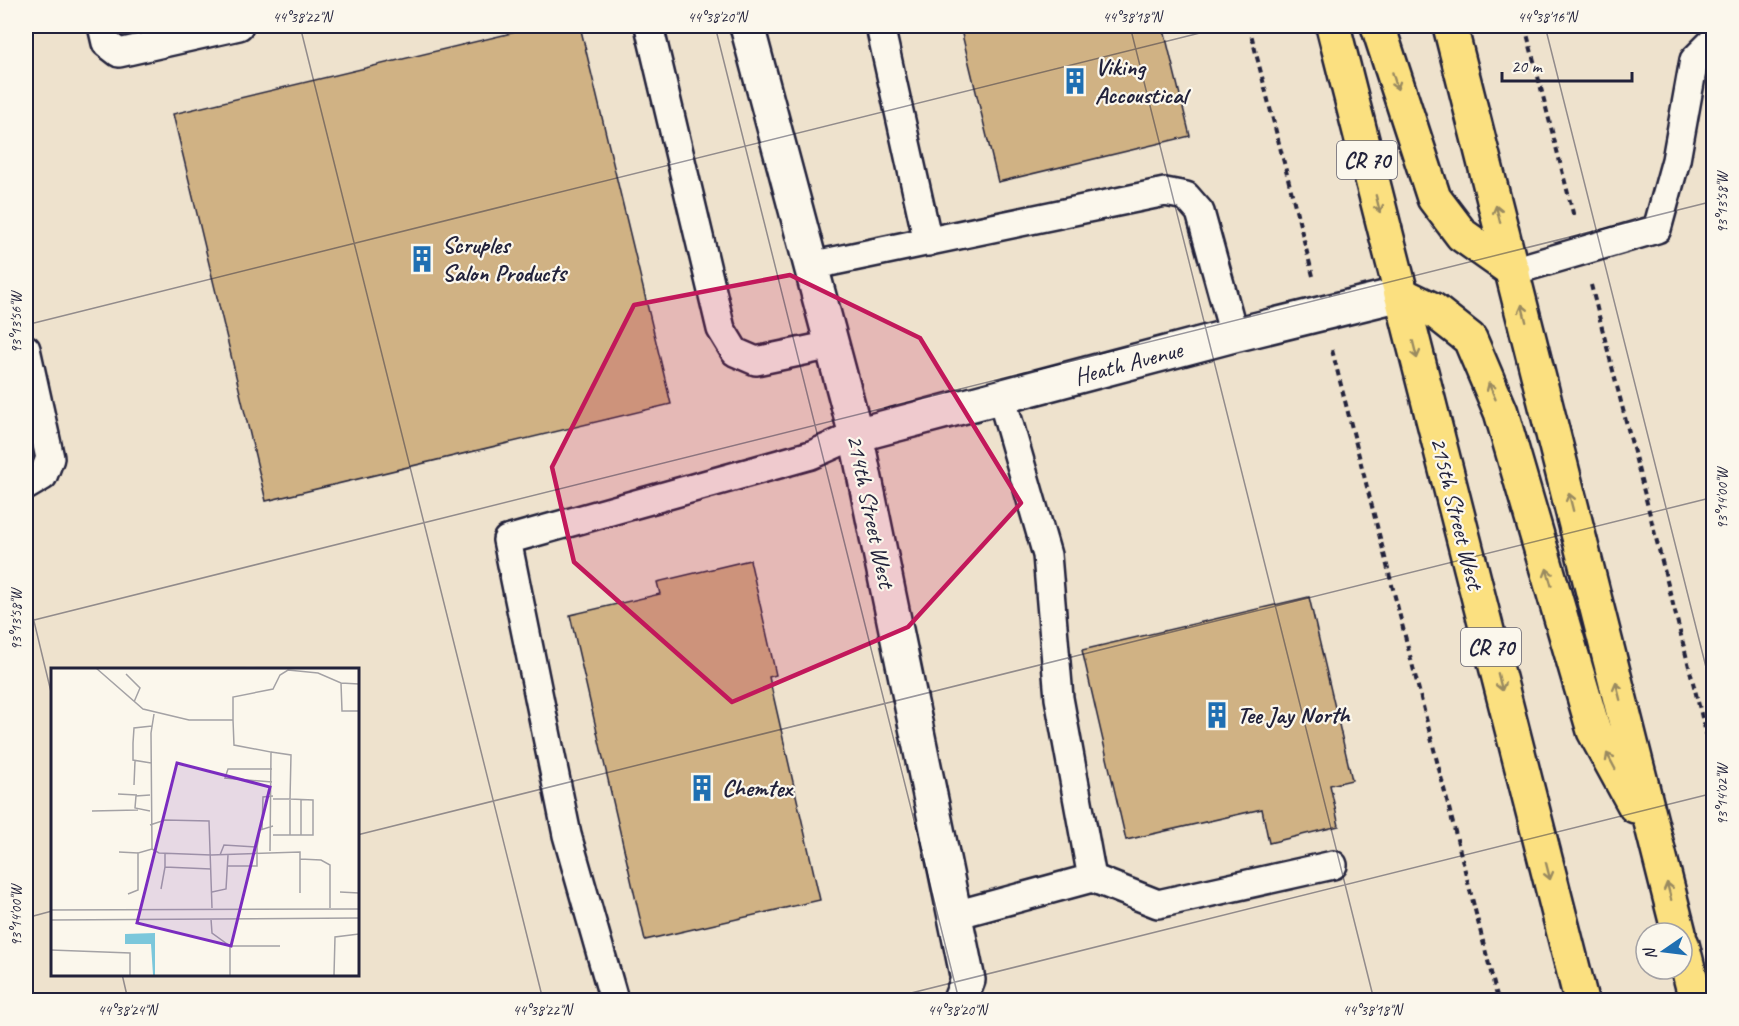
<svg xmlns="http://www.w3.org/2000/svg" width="1739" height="1026" font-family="Caveat,sans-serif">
<rect width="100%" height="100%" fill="#fbf7ec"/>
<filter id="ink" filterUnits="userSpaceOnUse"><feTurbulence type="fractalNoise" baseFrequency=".0167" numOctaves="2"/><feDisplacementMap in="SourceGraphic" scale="12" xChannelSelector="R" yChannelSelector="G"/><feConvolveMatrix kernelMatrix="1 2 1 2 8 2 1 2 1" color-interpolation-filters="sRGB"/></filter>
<g filter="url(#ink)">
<path fill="#eee2cd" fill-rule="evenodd" d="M 26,26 L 1713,26 L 1713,1000 L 26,1000 ZM 52,669 L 357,669 L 357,974 L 52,974 ZM 1646,933 L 1682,933 L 1682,969 L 1646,969 Z"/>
<g fill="#d0b284" stroke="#22223b" stroke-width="1.5">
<polygon points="541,26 580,26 671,404 266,501 173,114"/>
<polygon points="960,26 1163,26 1190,136 998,182"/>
<polygon points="750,560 776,675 769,677 820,900 645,940 570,615 660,594 657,582"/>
<polygon points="1309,597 1352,780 1330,785 1339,826 1269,843 1262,809 1126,840 1082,650"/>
</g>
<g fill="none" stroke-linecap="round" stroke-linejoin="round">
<defs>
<g id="lane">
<polyline points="102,26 106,43 119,53 239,26"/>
<polyline points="649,26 721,329 735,352 756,361 832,345"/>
<polyline points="880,26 928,242"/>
<polyline points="810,266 1165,192 1186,196 1200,212 1234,335"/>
<polyline points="1513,271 1657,229 1676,160 1694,60 1714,40"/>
<polyline points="26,349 50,458 43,476 26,486"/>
<polyline points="1092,878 1158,904 1333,865"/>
<polyline points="955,915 1092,878 1059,698 1047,555 1001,396"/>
<polyline points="614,1000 567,835 507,540 811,455 856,435"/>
</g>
<g id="street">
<polyline points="747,26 856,435 968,980 960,1000"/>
<polyline points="856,435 1234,335 1401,294"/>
</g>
<g id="primary">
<polyline points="1333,26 1581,1000"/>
<polyline points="1378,26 1434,198 1462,235 1513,271"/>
<polyline points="1450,26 1679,933"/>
<polyline points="1401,294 1432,309 1470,339 1501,412 1594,731 1635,806"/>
<polyline points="1682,944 1696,1000"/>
</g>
</defs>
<use href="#lane" stroke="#22223b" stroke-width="32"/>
<use href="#street" stroke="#22223b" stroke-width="38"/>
<use href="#primary" stroke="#22223b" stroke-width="38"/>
<g stroke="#22223b" stroke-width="4" stroke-dasharray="6 4.5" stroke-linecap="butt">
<polyline points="1249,26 1313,276"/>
<polyline points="1525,26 1574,217"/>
<polyline points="1591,285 1714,764"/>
<polyline points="1332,350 1498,1000"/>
</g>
<use href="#lane" stroke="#fbf7ec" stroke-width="27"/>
<use href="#street" stroke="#fbf7ec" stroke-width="33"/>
<use href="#primary" stroke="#fbe080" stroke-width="33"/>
</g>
<defs><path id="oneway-shaft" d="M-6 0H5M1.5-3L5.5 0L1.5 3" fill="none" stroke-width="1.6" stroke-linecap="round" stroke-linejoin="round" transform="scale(1.5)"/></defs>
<g stroke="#998a61">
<use href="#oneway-shaft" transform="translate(1395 81) rotate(73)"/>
<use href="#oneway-shaft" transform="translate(1378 204) rotate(76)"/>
<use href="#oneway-shaft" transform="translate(1498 214) rotate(-104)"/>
<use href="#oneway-shaft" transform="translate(1524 313) rotate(-104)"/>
<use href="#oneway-shaft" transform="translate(1415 350) rotate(76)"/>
<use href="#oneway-shaft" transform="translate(1492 391) rotate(-113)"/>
<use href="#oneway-shaft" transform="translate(1571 502) rotate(-104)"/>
<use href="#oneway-shaft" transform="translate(1549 577) rotate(-106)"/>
<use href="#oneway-shaft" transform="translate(1500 682) rotate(76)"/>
<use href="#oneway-shaft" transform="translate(1618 691) rotate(-104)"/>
<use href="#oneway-shaft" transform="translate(1611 761) rotate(-118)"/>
<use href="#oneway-shaft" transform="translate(1548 871) rotate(76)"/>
<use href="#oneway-shaft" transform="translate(1669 891) rotate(-104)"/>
</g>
</g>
<path fill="#c2185b" fill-opacity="0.2" stroke="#c2185b" stroke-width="4.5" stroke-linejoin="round" d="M 790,275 L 920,338 L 1021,503 L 908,627 L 732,702 L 574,562 L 552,467 L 634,305 Z"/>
<path fill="none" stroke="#22223b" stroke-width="1.5" stroke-opacity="0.45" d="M 300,26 L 543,1000M 715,26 L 959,1000M 1130,26 L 1374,1000M 1545,26 L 1714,699M 26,29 L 39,26M 26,325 L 1228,26M 26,588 L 52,696M 26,622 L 1714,201M 357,835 L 1714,497M 26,918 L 52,911M 122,974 L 128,1000M 883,1000 L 1714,793"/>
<defs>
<symbol id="building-bare" viewBox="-9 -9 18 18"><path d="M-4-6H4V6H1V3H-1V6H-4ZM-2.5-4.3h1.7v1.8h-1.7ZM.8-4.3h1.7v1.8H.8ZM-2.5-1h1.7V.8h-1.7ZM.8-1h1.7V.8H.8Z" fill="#1f6fb2" stroke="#fbf7ec" stroke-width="2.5" paint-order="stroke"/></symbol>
</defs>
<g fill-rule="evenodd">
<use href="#building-bare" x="1056" y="62" width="38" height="38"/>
<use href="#building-bare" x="403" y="240" width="38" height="38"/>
<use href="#building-bare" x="1198" y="696" width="38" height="38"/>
<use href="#building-bare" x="683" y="769" width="38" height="38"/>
</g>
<g text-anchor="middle" stroke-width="4.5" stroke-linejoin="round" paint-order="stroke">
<g fill="#fbf7ec" stroke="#636270" stroke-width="1.5">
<rect x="1337" y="141" width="60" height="38" rx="4.5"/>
<rect x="1461" y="628" width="60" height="38" rx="4.5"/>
</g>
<g font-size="22" font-weight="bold" fill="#22223b">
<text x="1367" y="168">CR 70</text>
<text x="1491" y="655">CR 70</text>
</g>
<g font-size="24" font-weight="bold" fill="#22223b" stroke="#fbf7ec" text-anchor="start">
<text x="1095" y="75">Viking<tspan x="1095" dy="28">Accoustical</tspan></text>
<text x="442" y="253">Scruples<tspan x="442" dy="28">Salon Products</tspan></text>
<text x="1237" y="723">Tee Jay North</text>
<text x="722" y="796">Chemtex</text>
</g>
<g font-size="24" fill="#22223b" stroke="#fbf7ec">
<text transform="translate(1128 363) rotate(-15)" y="8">Heath Avenue</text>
<text transform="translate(871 511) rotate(78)" y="8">214th Street West</text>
<text transform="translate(1457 513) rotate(76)" y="8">215th Street West</text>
</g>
</g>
<g transform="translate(51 668)">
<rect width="308" height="308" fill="#fbf7ec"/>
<path d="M 104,265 L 104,307 L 102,307 L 100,276 L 74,276 L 74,266 Z" fill="#7bc7db"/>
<path fill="none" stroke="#a4a2a5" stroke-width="1.5" d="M 45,0 L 92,41 L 138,52 L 182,52 L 183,77 L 220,84 L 219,183M 75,6 L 89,20 L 83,34M 290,15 L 291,43 L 308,43M 182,52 L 182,29 L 222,21 L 229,7 L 237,2 L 267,5 L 290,15 L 308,16M 220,84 L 240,87 L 239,131 L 262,132 L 262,167 L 239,167M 100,95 L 82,92 L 82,75 L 83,60 L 101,58M 221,101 L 177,101 L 174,110 L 221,114M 83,117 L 84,93M 67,126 L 86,127M 222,131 L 239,131 L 239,167 L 222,167M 41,143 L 87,142M 99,143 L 84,140 L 85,128 L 99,127M 99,157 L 114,152 L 158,153 L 161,240M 211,161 L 212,129 L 222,128M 250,167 L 250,132M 206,179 L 209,162 L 222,158M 101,181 L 108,185 L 160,187 L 249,184 L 249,225M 101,181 L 100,65 L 103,46M 68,184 L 87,185M 114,185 L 114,199 L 160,201M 169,187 L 173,177 L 206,179 L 206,198 L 176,198M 249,191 L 270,192 L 279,197 L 279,240M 110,221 L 114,199M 161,224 L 175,221 L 177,187M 289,224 L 308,225M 77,226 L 87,222 L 87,185 L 101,181M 0,242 L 308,241M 160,251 L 161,265 L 179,278 L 229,278M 0,252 L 308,250M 179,278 L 179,307M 0,282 L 79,285 L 79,307M 283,307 L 284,269 L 308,266"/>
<path fill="#7b2cbf" fill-opacity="0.15" stroke="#7b2cbf" stroke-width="3" d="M 126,95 L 219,119 L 180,278 L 86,255 Z"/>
<rect width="308" height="308" fill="none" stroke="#22223b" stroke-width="3"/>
</g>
<rect width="1739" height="1026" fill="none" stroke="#fbf7ec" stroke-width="66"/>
<g transform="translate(1664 951) rotate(256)"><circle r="28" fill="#fbf7ec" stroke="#a4a2a5" stroke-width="1.5"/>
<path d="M0-4.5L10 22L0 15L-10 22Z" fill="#1f6fb2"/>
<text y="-9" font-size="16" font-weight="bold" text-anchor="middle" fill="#22223b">N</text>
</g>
<path d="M1502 72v9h130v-9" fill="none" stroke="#22223b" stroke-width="3"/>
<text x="1511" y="72" font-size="18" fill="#22223b" stroke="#fbf7ec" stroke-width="4.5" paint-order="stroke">20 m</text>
<rect x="33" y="33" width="1673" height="960" fill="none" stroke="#22223b" stroke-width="2"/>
<g font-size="15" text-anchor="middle" fill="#22223b">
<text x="302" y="22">44°38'22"N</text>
<text x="717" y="22">44°38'20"N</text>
<text x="1132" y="22">44°38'18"N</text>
<text x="1547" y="22">44°38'16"N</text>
<text transform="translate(1722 203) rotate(-90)" y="5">93°13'58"W</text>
<text transform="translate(16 323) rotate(-90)" y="5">93°13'56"W</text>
<text transform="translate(1722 499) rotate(-90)" y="5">93°14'00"W</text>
<text transform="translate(16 620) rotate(-90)" y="5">93°13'58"W</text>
<text transform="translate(1722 795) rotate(-90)" y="5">93°14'02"W</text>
<text transform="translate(16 916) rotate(-90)" y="5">93°14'00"W</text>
<text x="127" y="1015">44°38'24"N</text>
<text x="542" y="1015">44°38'22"N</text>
<text x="957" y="1015">44°38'20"N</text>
<text x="1372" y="1015">44°38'18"N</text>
</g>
</svg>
